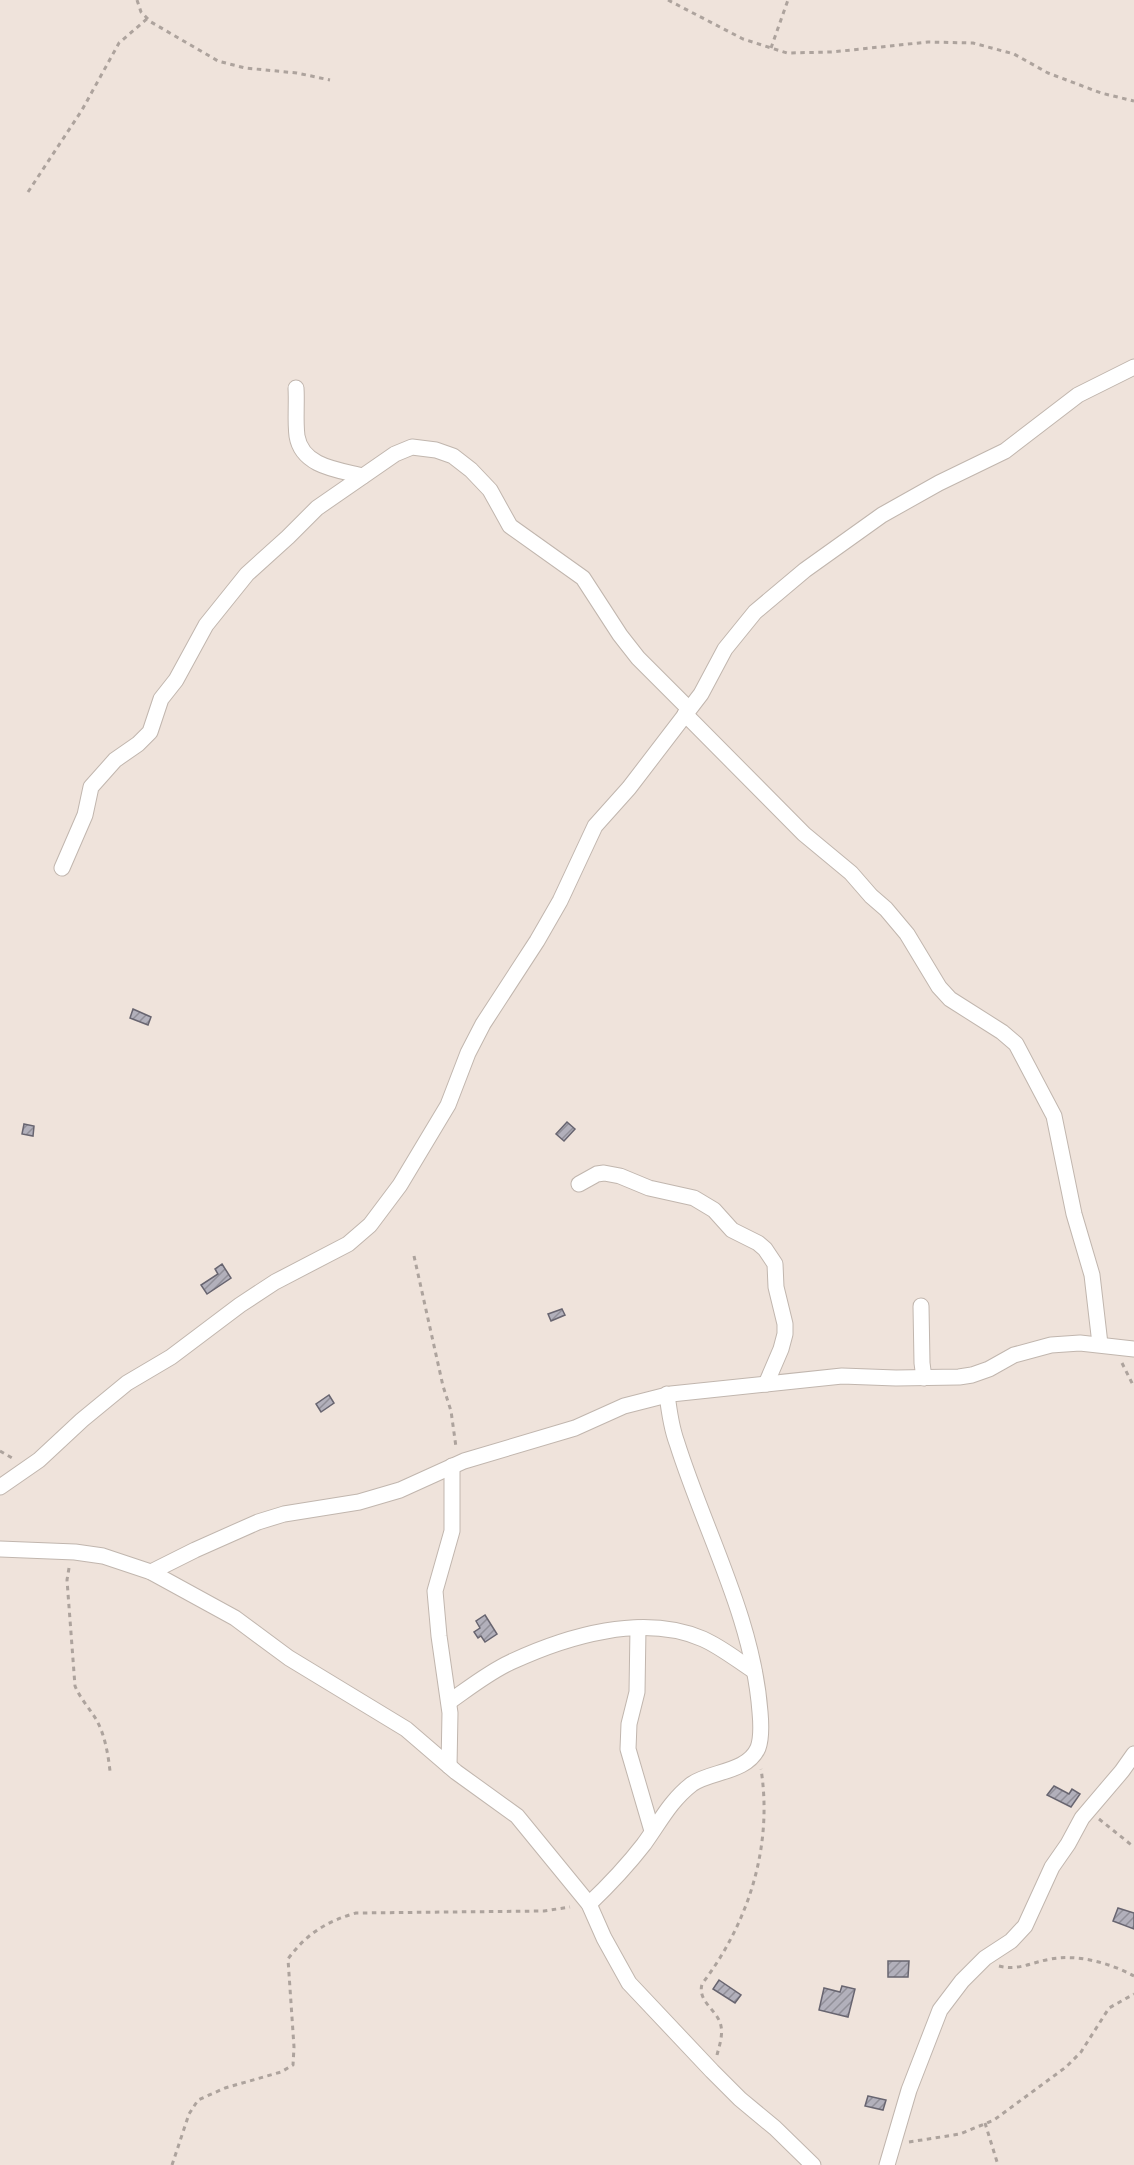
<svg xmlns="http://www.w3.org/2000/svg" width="1134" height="2165" font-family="Inter,sans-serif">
<defs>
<pattern id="building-hatch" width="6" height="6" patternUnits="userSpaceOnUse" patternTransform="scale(1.5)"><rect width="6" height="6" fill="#b2b0bb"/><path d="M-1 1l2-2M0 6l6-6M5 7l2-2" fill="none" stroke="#918f98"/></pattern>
</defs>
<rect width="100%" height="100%" fill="#efe3db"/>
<g fill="url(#building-hatch)" stroke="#686570" stroke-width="1.5">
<polygon points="133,1009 151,1017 148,1025 130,1018"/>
<polygon points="567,1122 575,1129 564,1141 556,1134"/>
<polygon points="24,1124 34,1126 33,1136 22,1134"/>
<polygon points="222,1264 231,1278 207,1294 201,1285 218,1274 215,1269"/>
<polygon points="562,1309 565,1315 551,1321 548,1314"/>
<polygon points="329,1395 334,1403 321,1412 316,1404"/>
<polygon points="485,1615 497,1634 485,1642 481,1636 478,1638 474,1632 480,1628 476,1621"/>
<polygon points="1054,1786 1069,1794 1072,1789 1080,1794 1071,1807 1047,1795"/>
<polygon points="1118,1908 1134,1913 1134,1929 1113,1921"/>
<polygon points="888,1961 909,1961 908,1977 888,1977"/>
<polygon points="719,1980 741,1995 735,2003 713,1989"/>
<polygon points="842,1986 855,1989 848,2017 819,2010 824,1988 840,1992"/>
<polygon points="868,2096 886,2100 883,2110 865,2106"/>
</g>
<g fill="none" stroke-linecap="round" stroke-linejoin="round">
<defs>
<g id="minor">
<path d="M 296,388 C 297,404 295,421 297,436 C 302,467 339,470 363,476"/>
<polyline points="685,714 804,834 851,873 871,896 886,909 907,934 939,987 950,999 1002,1032 1016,1044 1054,1116 1074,1214 1092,1275 1100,1344"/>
<polyline points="62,868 85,815 91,787 115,760 138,744 150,732 161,699 176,680 206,625 247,574 288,537 317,508 395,454 412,447 436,450 453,456 471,470 490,490 510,526 583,578 620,635 638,658 689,709"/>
<polyline points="579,1184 597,1174 604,1173 620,1176 649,1188 694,1198 714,1210 732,1230 758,1243 765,1249 775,1264 776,1287 785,1324 785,1334 781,1349 766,1384"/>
<polyline points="921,1306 922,1363 924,1378"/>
<polyline points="0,1487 39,1460 82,1420 127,1383 171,1357 240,1305 275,1282 348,1244 370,1225 400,1185 448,1105 468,1053 483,1024 537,941 560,901 595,826 629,788 701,694 725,649 755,612 805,570 882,515 939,483 1005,451 1078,395 1134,367"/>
<polyline points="0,1549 75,1552 103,1556 151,1572 235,1618 289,1658 406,1729 456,1772 517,1816 589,1904 604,1938 629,1983 712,2071 740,2099 775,2128 813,2165"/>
<polyline points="151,1572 195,1550 258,1522 284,1514 359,1502 400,1490 464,1461 575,1428 624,1406 671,1394 842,1376 896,1378 959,1377 972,1375 989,1369 1014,1355 1051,1345 1080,1343 1134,1349"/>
<polyline points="638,1628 637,1692 629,1724 628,1749 652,1831"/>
<path d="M 449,1702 C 469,1688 489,1672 511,1662 C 567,1636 643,1613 703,1639 C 721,1647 737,1660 754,1671"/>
<polyline points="449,1766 450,1713 439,1636 435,1591 452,1531 452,1466"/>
<path d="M 589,1904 C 609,1885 627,1866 644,1844 C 660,1822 670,1801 692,1784 C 710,1771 747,1773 758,1748 C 762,1737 761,1723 760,1712 C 753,1618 705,1532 677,1443 C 671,1427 669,1411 667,1394"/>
<polyline points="887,2165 909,2090 940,2010 962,1981 985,1958 1011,1941 1025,1926 1052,1867 1068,1844 1082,1818 1122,1771 1134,1754"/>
</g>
</defs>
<use href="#minor" stroke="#c1b6ae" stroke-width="17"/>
<g stroke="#ada39d" stroke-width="3" stroke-dasharray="4.5 4.5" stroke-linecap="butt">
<polyline points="137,0 141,12 151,22 218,61 245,68 297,73 330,80"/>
<polyline points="668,0 743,39 787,53 832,52 928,42 973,43 1014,54 1048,73 1101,93 1134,101"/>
<polyline points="771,48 788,0"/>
<polyline points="28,192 82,110 119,43 148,18"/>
<polyline points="414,1256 443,1386 451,1411 456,1447"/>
<polyline points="1122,1363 1134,1387"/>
<polyline points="0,1451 14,1459"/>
<path d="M 69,1568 L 67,1580 L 75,1686 C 80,1698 89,1708 96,1719 C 105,1735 108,1754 110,1771"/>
<polyline points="1099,1819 1134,1847"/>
<path d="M 999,1966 C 1019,1971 1032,1962 1051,1959 C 1078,1954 1110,1963 1134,1976"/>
<path d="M 717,2055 C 719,2047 723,2036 721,2026 C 718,2010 697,2002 702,1984 C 749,1922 773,1846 761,1769"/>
<polyline points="985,2123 998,2165"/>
<polyline points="909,2142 960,2134 994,2120 1066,2067 1081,2052 1109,2008 1134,1994"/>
<path d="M 172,2165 L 189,2114 L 198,2100 L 225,2088 L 281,2072 L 293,2065 L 294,2047 L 288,1959 C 306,1934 327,1921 356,1913 L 544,1911 L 570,1907"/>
</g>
<use href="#minor" stroke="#fff" stroke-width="15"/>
</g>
</svg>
